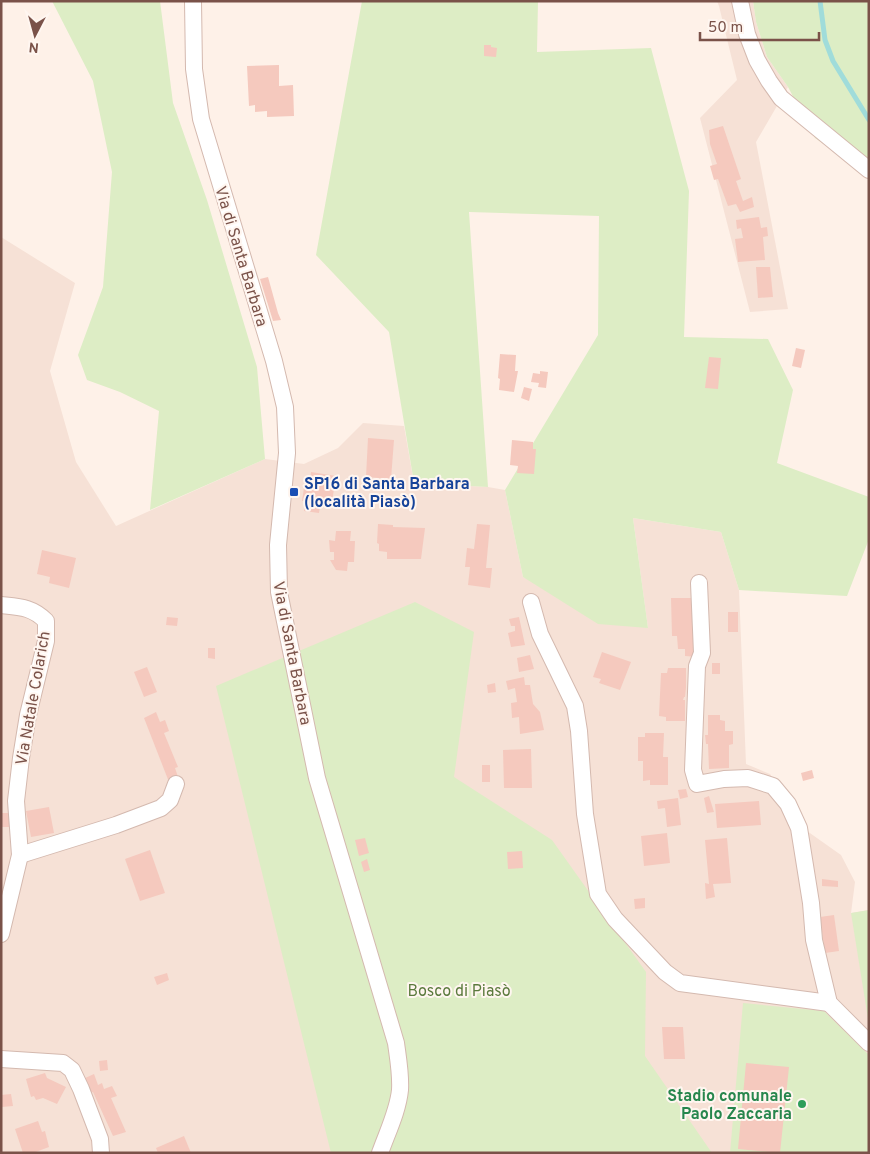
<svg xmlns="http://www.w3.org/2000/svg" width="870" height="1154" font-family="Overpass,sans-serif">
<rect width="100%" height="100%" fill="#fef1e8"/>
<g fill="#f6e1d6">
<polygon points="717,1 753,1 756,22 767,57 788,87 756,142 788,309 750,312 700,118 737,80 719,6"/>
<polygon points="1,237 75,283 50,371 76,462 116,526 265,459 304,464 338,448 363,423 404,426 414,483 488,487 505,490 523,577 648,628 633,518 721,532 739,590 746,764 770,774 807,831 841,855 855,882 851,913 869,910 869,1153 1,1153"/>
</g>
<g fill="#ddedc5">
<polygon points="52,1 160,1 173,103 207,200 257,367 265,459 150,510 159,411 120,392 87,380 78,355 103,287 112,172 93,81"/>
<polygon points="362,1 538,1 537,52 651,48 689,191 684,337 768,339 793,390 777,463 869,497 869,539 847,596 739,590 721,532 633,518 648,628 598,624 523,577 505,490 598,335 599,216 469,212 488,487 414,483 389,332 316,255"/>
<polygon points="753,1 869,1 869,174 815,138 788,87 767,57 756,22"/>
<polygon points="415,602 474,632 454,777 552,840 646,972 645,1056 712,1153 331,1153 216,686"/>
<polygon points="869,910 869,1025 851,913"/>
<polygon points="743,1003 824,1011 869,1055 869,1153 730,1153"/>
</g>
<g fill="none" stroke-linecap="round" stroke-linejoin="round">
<polyline stroke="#a0dcda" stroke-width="5" points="820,1 825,40 833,61 869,120"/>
</g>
<g fill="#f5c9be">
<polygon points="484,45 491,45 491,47 497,48 496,57 484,56"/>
<polygon points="279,65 279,86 293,85 294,116 267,117 267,111 255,112 255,105 249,106 247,66"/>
<polygon points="723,126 741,179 736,181 743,201 752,197 754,207 740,212 736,204 728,206 718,179 714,180 710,166 717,164 710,144 709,130"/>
<polygon points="759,217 761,228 767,227 768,236 763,237 765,260 738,262 735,239 743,238 741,228 737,229 736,220"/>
<polygon points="756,267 770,267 773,297 758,298"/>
<polygon points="268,277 278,313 281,320 273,321 260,279"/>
<polygon points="796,348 805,350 801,368 792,366"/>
<polygon points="500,354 516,355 515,371 518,371 514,392 499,390 500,379 498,378"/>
<polygon points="709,357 721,358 718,389 705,388"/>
<polygon points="540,371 548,372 546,388 538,387 539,383 531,382 533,373 540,374"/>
<polygon points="524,387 532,389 529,401 521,398"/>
<polygon points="368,438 394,440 391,479 366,477"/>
<polygon points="512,440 533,442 533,449 536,449 534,474 517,473 518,466 510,465"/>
<polygon points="311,472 336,476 332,502 321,500 319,513 304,511 305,501 302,501 305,481 310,481"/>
<polygon points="378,524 393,525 393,527 425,528 421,559 387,559 387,552 379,551 379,544 377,543"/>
<polygon points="477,524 490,525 486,568 492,568 490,588 468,585 470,567 465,567 467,548 474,549"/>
<polygon points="336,531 351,531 350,541 355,541 354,562 348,562 347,571 336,570 330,560 334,560 334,552 330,552 329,540 335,541"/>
<polygon points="42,550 76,558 69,588 49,583 50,577 37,574"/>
<polygon points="671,598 696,598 698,657 685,656 685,649 678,649 677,636 672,636"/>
<rect x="728" y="612" width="10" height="20"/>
<polygon points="167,617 178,618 177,626 166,625"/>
<polygon points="519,617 525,645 511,647 508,633 515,631 515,626 511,626 509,619"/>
<polygon points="208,648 215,648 215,659 208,658"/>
<polygon points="602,652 631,662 620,690 599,683 601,679 593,677"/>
<polygon points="530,655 534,669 519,672 517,658"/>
<rect x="712" y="663" width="8" height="11"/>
<polygon points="147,667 157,692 144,697 134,672"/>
<polygon points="668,668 686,668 686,688 685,697 684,697 683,700 685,700 685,721 666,721 666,717 659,716 661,673 667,673"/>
<polygon points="524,677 525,685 530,685 533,704 540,712 544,730 520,734 519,717 512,718 511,703 517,702 515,688 508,690 506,681"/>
<polygon points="495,683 496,692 488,693 487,685"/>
<polygon points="156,712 160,722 165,720 169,731 164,733 178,767 175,768 178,777 169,782 144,718"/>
<polygon points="708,715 720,715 720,720 725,721 725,731 733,731 733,744 729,745 729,768 709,769 708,744 706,744 705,735 708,735"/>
<polygon points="645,733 664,733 663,757 668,757 668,785 650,785 650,780 643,781 643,761 638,761 638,737 645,737"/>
<polygon points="531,749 532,788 504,788 503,750"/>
<rect x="482" y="765" width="8" height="17"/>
<polygon points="812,770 814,778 803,781 801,773"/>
<polygon points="686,789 688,797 680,799 678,790"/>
<polygon points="709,796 714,812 707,813 704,798"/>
<polygon points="678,798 681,825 667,827 665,808 658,809 657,801"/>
<polygon points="759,801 761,825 717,828 715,804"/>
<polygon points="49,807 54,833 31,837 26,811"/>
<polygon points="1,813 13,813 12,827 1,827"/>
<polygon points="667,833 670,863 644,866 641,836"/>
<polygon points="365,838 369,853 359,856 355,840"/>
<polygon points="727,838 731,883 713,884 715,897 706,899 705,883 709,884 705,840"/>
<polygon points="150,850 165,893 140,901 125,859"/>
<polygon points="522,851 523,868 508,869 507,852"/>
<polygon points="367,859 370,870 364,872 361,862"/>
<polygon points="822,879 838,881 838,887 822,886"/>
<polygon points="645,898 645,908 635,909 634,899"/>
<polygon points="834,915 839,951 825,953 820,917"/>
<polygon points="167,973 169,980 157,985 154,977"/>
<polygon points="662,1027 683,1027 685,1059 664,1059"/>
<polygon points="107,1060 108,1070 100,1071 99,1061"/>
<polygon points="746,1063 789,1067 780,1153 738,1149"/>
<polygon points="45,1073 47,1078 66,1087 57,1104 43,1098 36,1100 34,1096 31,1097 26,1079"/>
<polygon points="94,1074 98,1085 102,1083 104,1089 112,1086 117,1096 111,1098 126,1132 113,1136 93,1092 88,1094 83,1079"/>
<polygon points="11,1094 13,1106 2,1107 1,1095"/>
<polygon points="38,1121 42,1132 45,1131 49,1147 33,1153 23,1153 15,1129"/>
<polygon points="184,1136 191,1153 158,1153 156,1148"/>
</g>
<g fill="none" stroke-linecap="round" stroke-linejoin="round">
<defs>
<g id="minor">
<path d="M 193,1 L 194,69 L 201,119 L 274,361 L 285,407 L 287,453 L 278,545 L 279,592 L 317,778 L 396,1043 C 398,1058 401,1074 400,1090 C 398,1111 387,1133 380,1153"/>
<polyline points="740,1 747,34 757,60 769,81 781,98 869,170"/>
<polyline points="699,583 702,653 697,666 693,770 697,784 724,779 748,778 773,786 788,804 799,828 811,903 814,940 829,1003 869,1043"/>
<polyline points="531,602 540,634 575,706 579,731 585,814 598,894 615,919 665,972 680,983 829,1003"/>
<path d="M 1,605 C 20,607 32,607 46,621 L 46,641 L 28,715 L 21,758 L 16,801 L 20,855 L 1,934"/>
<polyline points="20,855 116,825 161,808 170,800 176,784"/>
<polyline points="1,1059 63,1063 72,1070 81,1089 100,1139 101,1153"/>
</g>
</defs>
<use href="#minor" stroke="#d4b9af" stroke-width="18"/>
<use href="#minor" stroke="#fff" stroke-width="16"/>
</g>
<rect fill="#1a4fb4" stroke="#fff6f0" stroke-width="2" x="289" y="487" width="10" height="10" rx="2.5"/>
<circle fill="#2e9e5b" stroke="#fff6f0" stroke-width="2" cx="802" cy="1104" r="5"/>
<g text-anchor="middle" stroke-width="4" stroke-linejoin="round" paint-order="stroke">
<g font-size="16" fill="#7a5249" stroke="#fff6f0">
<text transform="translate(242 256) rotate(73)" y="6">Via di Santa Barbara</text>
<text transform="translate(293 653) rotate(79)" y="6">Via di Santa Barbara</text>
<text transform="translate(32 698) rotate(-80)" y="6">Via Natale Colarich</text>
</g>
<g font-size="16" font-weight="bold" fill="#164399" stroke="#fff6f0" text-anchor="start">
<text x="304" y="489">SP16 di Santa Barbara<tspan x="304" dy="18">(località Piasò)</tspan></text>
</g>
<g font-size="16" fill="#5b7a3d" stroke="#fff6f0">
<text x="459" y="996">Bosco di Piasò</text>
</g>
<g font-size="16" font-weight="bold" fill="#27864d" stroke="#fff6f0" text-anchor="end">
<text x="792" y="1101">Stadio comunale<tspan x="792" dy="18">Paolo Zaccaria</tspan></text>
</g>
</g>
<rect width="870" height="1154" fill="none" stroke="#7a5249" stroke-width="5"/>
<g transform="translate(35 35) rotate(186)" stroke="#fff6f0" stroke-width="4" paint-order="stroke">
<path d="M0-4L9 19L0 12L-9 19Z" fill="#7a5249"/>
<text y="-8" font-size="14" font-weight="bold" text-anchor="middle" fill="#7a5249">N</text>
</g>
<path d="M700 32v8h119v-8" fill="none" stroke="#7a5249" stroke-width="2.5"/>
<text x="708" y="32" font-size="15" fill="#7a5249" stroke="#fff6f0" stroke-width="4" paint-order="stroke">50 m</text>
</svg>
